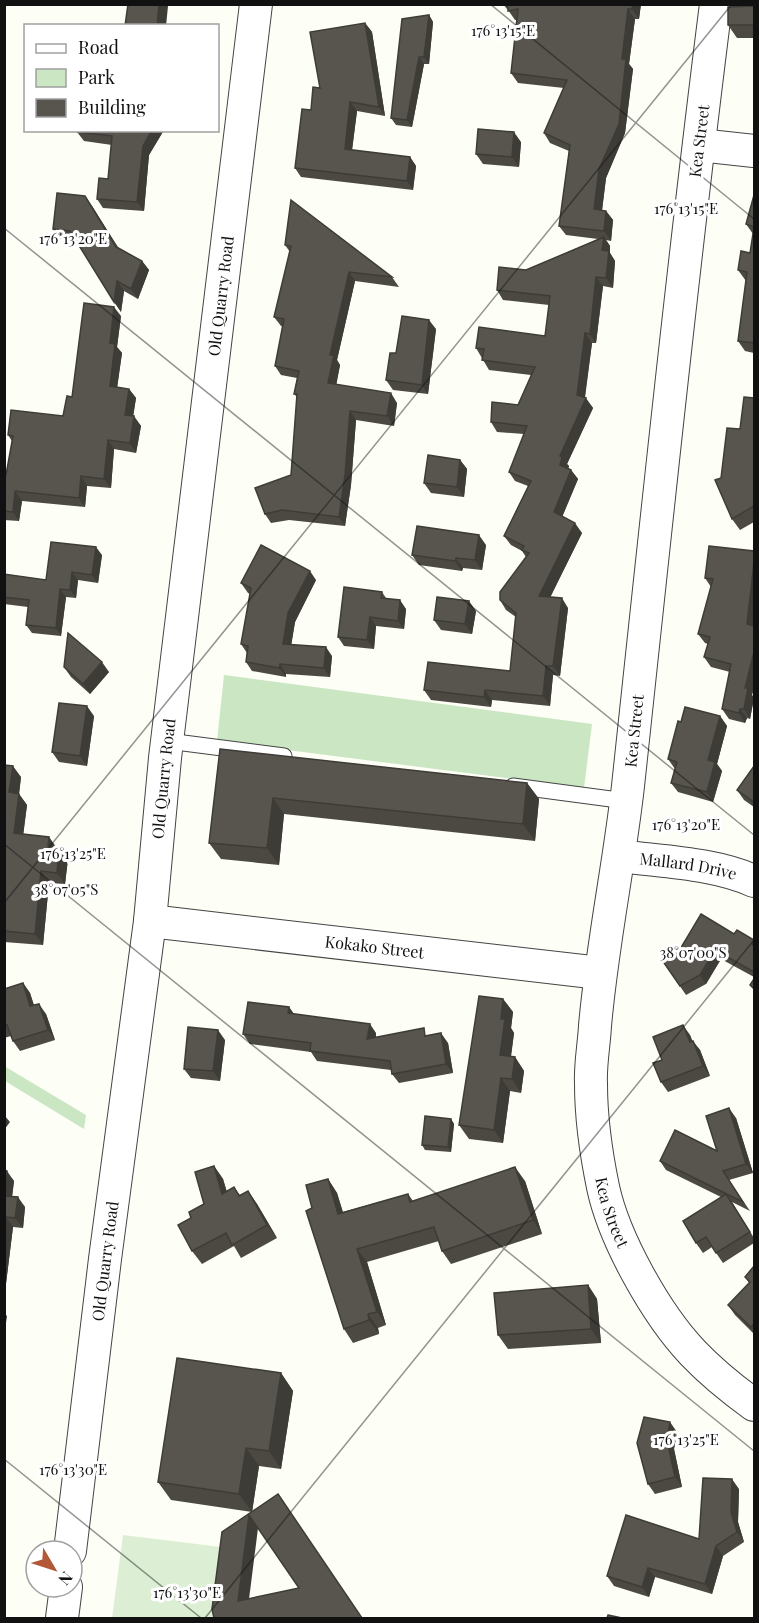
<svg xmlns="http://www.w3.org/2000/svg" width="759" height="1623" font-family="'Playfair Display',serif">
<rect width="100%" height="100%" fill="#fdfef6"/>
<g fill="#cae6c2">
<polygon points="224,675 592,724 584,788 217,741"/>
<polygon points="4,1066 86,1115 84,1129 5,1081"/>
</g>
<polygon fill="#dceed3" points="123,1535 229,1548 220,1618 112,1618"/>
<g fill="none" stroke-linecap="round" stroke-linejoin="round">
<defs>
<g id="service">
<polyline points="168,741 284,756"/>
<polyline points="513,786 626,801"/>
</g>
<g id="minor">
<path id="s1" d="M 716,4 C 683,265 656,525 628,786 C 619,866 602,945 595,1026 C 594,1045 590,1065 591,1084 C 591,1118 596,1153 603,1187 C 614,1239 656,1314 693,1353 C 712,1373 732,1389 754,1405"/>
<polyline points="699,145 754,151"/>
<path id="s2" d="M 620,856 C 664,862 713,863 754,881"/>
<path id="s3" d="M 150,921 L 600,973"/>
<path id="s4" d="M 70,1551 L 105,1259 L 150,921 L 165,758 L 256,4"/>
<polyline points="62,1618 66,1587"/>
</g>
</defs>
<use href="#service" stroke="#444" stroke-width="17"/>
<use href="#minor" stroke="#444" stroke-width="34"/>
<use href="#service" stroke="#fff" stroke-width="15"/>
<use href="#minor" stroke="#fff" stroke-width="32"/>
</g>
<g fill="#4c4943">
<polygon points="503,4 641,4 639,19 635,19 629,64 633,69 625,133 606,178 602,210 606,211 613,220 611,241 606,240 610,246 610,253 615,261 613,288 603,286 596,343 592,343 585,398 593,408 567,464 569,466 568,469 571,470 578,479 562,517 582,533 550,597 568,608 560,676 553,675 550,706 492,700 491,707 431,700 424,690 510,671 516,617 506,610 500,600 526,557 522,551 511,545 504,536 528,486 515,481 509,472 524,434 497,432 491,422 518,405 531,375 489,370 476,348 545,336 549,305 503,300 497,290 526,270 598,239 566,235 559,226 569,151 550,143 544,133 564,88 518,83 511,73 517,20 515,20 508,10 507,9"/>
<polygon points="754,6 754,38 737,38 728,25"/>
<polygon points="429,15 433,22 429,64 424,64 412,127 396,125 391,118"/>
<polygon points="365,23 372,32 385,116 357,111 352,150 410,157 416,166 413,190 301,177 295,168 311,110 320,88"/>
<polygon points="78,130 164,130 149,155 144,211 103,208 97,199 108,179 112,145 84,141 77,132"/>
<polygon points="521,142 519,167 483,164 476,154"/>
<polygon points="754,195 754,353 745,351 738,341 746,281 738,270 750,253 753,234 746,224"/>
<polygon points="291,200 392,277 399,287 355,281 337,360 340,365 336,384 397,403 394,426 356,420 351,485 345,526 289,520 271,523 265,514 291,475 297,397 294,394 297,378 281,375 275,366 283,327 281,326 274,317 290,252 285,245"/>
<polygon points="92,206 118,247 142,261 149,270 138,299 124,291 121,312 76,240 59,239 53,229"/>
<polygon points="121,316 117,347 122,353 117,387 129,389 136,398 133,416 141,426 136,453 114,449 111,488 87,486 85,507 22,501 19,521 4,520 4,475 6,475 12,441 8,435 63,416 72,397"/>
<polygon points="436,329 428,394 393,390 386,380 396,353"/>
<polygon points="754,398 754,522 740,530 732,519 721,478 740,429"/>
<polygon points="460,460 467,469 464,497 431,493 424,483"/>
<polygon points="486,545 482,570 463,568 462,571 419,565 412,555"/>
<polygon points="754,551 754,687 752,695 754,698 750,719 747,718 745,723 729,719 722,709 730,672 711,667 704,657 708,644 705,643 698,634 711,587 705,578"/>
<polygon points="102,555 98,583 78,580 76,598 66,597 61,636 32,633 26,625 28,607 4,604 4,574 46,580"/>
<polygon points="316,580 295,622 291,645 332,656 330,677 286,674 286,677 252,671 246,662 247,653 241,644 250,594 248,593 241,583"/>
<polygon points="382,592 386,598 406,609 404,629 376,626 374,649 344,646 338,637"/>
<polygon points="476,611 472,634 441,630 434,620"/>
<polygon points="64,667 109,672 90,694 71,677"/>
<polygon points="94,716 87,766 59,762 52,752"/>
<polygon points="720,716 727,726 717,764 722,771 713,802 678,792 671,783 675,769 668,759 681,722"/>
<polygon points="220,749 527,783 539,799 535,841 284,814 279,865 221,859 209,843"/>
<polygon points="4,765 21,777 19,794 27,805 23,834 49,837 56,847 59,847 68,859 65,884 49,883 43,945 4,942"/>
<polygon points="754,766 754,807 744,800 737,790"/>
<polygon points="734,934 754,940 754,977 721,959 706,984 686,995 662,960"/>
<polygon points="23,983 30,993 34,1005 46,1014 55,1040 20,1051 13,1041 11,1036 4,1038 4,989"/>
<polygon points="503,999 513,1012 511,1028 514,1033 511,1057 515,1057 524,1071 521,1093 510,1091 503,1143 469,1139 459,1125"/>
<polygon points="289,1007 294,1014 376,1033 376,1037 429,1035 448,1043 453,1073 399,1083 392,1074 391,1070 317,1061 311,1052 250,1044 243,1034"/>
<polygon points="690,1035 692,1041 700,1050 710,1076 668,1092 661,1082"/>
<polygon points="225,1040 220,1081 191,1078 184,1069"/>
<polygon points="736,1118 753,1173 729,1180 750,1211 732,1202 754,1238 754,1243 723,1263 712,1247 703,1253 696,1243 721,1197 666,1170 660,1161 717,1151"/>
<polygon points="451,1119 454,1124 451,1152 425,1150 422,1145"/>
<polygon points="214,1166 223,1179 227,1192 234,1187 240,1195 248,1191 257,1204 277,1238 241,1258 234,1246 202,1264 192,1251 191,1218 204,1204"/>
<polygon points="4,1170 14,1181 12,1196 25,1207 23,1228 13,1227 4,1300"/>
<polygon points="328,1179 337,1193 343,1212 408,1194 413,1201 525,1181 542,1234 451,1264 442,1251 439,1241 367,1262 386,1325 378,1328 379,1334 353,1343 344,1329 312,1208"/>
<polygon points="754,1266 754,1334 735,1315 728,1305 749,1283 745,1277"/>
<polygon points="588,1285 597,1299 601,1343 508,1349 498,1335"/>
<polygon points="281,1373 293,1391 281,1469 259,1466 252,1512 171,1500 158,1482"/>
<polygon points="677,1432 674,1449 682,1487 655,1494 648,1484"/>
<polygon points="739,1489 738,1522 744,1542 723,1556 712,1594 655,1577 649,1597 614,1586 607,1576 699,1539"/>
</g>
<g fill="#3e3c37">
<polygon points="159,4 167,4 168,6 166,26 157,26"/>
<polygon points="633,4 641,4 639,19 632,9"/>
<polygon points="628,9 635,19 629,64 633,69 625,133 606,178 601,219 594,209 599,169 622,59"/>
<polygon points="429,15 433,22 429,64 424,57"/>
<polygon points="365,23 372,32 385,116 379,107"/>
<polygon points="419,57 424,64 412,127 407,120"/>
<polygon points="350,102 357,111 351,158 345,149"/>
<polygon points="152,130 164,130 149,155 144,211 137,202 143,146"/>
<polygon points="514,132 521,142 519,167 512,157"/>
<polygon points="410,157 416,166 413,190 407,181"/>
<polygon points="85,196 92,206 123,257 116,247"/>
<polygon points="606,211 613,220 611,241 604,231"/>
<polygon points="604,237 610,246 610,253 615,261 613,288 606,278 602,250"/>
<polygon points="142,261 149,270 138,299 131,289"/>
<polygon points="349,272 355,281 337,360 340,365 335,392 328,383 330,355"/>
<polygon points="596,277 603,286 596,343 590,334"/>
<polygon points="117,281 124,291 121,312 114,302"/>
<polygon points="114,307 121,316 117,347 122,353 116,396 110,386 110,343"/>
<polygon points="429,320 436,329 428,394 422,385"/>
<polygon points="585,333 592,343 584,402 586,398 593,408 567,464 569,466 566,474 560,465 560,456 577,395"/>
<polygon points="129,389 136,398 132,424 125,415"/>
<polygon points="391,393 397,403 394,426 387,416"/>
<polygon points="350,411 356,420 351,485 345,526 339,517"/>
<polygon points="134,416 141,426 136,453 130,443"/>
<polygon points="108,440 114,449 111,488 104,479"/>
<polygon points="460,460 467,469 464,497 457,487"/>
<polygon points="571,470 578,479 560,522 554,512"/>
<polygon points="81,476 87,486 85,507 79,498"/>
<polygon points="15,491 22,501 19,521 13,512"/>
<polygon points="575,523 582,533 546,606 539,596"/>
<polygon points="479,535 486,545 482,570 475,560"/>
<polygon points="96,547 102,555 98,583 92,575"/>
<polygon points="456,558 463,568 462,571 455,561"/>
<polygon points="754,562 754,626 747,624"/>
<polygon points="310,571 316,580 295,622 290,653 283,644 288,613"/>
<polygon points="72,572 78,580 76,598 70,590"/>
<polygon points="60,589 66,597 61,636 56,628"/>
<polygon points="562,598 568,608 560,676 553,666"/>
<polygon points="400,600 406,609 404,629 398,621"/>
<polygon points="469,601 476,611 472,634 465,624"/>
<polygon points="370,617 376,626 374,649 367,640"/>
<polygon points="326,647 332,656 330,677 324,668"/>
<polygon points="754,652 754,687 752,695 754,698 750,719 744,709 745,688"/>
<polygon points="102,662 109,672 90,694 83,684"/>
<polygon points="280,664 286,674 286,677 279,668"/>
<polygon points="546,666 553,675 550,706 543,696"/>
<polygon points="485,690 492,700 491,707 484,697"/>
<polygon points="87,706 94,716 87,766 80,756"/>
<polygon points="740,709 747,718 745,723 739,713"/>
<polygon points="720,716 727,726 717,764 722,771 713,802 707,792 708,760"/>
<polygon points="13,766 21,777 19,794 27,805 22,845 14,833 9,792"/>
<polygon points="527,783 539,799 535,841 523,824"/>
<polygon points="273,798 284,814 279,865 267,848"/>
<polygon points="49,837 57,849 48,846"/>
<polygon points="59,847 68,859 65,884 57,873"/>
<polygon points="41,871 49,883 43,945 35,934"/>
<polygon points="715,950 721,959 706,984 700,975"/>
<polygon points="23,983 30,993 37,1016 30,1006"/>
<polygon points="503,999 513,1012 511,1028 514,1033 509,1069 500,1055 501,1019"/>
<polygon points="39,1004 46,1014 55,1040 48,1030"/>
<polygon points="289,1007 296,1017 288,1013"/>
<polygon points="370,1024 376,1033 374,1049 367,1039"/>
<polygon points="683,1025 690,1035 697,1052 690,1042"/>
<polygon points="218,1030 225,1040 220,1081 213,1071"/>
<polygon points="441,1033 448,1043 453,1073 446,1064"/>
<polygon points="693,1041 700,1050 710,1076 703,1066"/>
<polygon points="515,1057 524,1071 521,1093 512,1079"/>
<polygon points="501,1078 510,1091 503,1143 494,1130"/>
<polygon points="729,1108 736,1118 753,1173 746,1164"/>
<polygon points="4,1115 10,1122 4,1130"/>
<polygon points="451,1119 454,1124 451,1152 448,1147"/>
<polygon points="214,1166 223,1179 231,1207 222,1194"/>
<polygon points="515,1167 525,1181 542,1234 533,1220"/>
<polygon points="7,1171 14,1181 11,1206 4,1196"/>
<polygon points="328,1179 337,1193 347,1227 338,1214"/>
<polygon points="248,1191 257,1204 277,1238 267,1225"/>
<polygon points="18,1197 25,1207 23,1228 15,1218"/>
<polygon points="6,1217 13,1227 4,1300 4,1228"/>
<polygon points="357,1249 367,1262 386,1325 377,1312"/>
<polygon points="588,1285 597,1299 601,1343 591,1329"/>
<polygon points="4,1313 7,1316 4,1336"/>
<polygon points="368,1314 378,1328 379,1334 369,1320"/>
<polygon points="281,1373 293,1391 281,1469 269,1451"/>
<polygon points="670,1422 677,1432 674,1449 682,1487 675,1477 667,1440"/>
<polygon points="246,1448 259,1466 252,1512 239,1494"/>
<polygon points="732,1479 739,1489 738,1522 744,1542 737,1532 731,1512"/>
<polygon points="249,1515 258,1528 247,1615 238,1601"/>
<polygon points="716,1546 723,1556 712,1594 705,1584"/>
<polygon points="648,1568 655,1577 649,1597 642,1587"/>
</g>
<g fill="#58554e" stroke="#3e3c37" stroke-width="1.5" fill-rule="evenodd">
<polygon points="128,4 159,4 157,26 125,26"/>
<polygon points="508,4 633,4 632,9 628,9 622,59 626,59 619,124 599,169 594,209 606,211 604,231 559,226 570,145 544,133 567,80 511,73 518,9 508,11"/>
<polygon points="754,6 754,25 728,25 728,7"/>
<polygon points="429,15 424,57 419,57 407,120 391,118 402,19"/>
<polygon points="365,23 379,107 350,102 345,149 410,157 407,181 295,168 302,109 311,110 313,87 320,88 310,32"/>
<polygon points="478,129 514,132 512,157 476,154"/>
<polygon points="78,130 152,130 143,146 137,202 97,199 99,178 108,179 112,136 77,132"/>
<polygon points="57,193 85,196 116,247 142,261 131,289 117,281 114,302 70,231 53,229"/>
<polygon points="754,195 754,343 738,341 747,272 738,270 741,251 750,253 754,227 746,224"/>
<polygon points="291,200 392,277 349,272 330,355 334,355 328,383 391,393 387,416 350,411 345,475 339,517 282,510 265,514 255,488 291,475 297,394 294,394 299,371 275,366 284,319 274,317 291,246 285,245"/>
<polygon points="604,237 602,250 609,251 606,278 596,277 590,334 585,333 577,395 586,398 560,456 562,457 560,465 571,470 554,512 575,523 539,596 562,598 553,666 546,666 543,696 485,690 484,697 424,690 428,662 510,671 516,613 500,600 500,592 529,553 522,550 524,546 504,536 531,481 509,472 527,426 491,422 492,402 518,405 535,367 482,360 484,349 476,348 479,327 545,336 550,296 497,290 499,267 526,270"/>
<polygon points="84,303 114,307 110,343 115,344 110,386 129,389 125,415 134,416 130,443 108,440 104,479 81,476 79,498 15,491 13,512 4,511 4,475 6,475 13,436 8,435 11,410 63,416 67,396 72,397"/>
<polygon points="402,316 429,320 422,385 386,380 390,353 396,353"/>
<polygon points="744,397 754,398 754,506 732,519 715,480 721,478 727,428 740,429"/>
<polygon points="428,455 460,460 457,487 424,483"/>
<polygon points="417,526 479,535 475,560 456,558 455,561 412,555"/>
<polygon points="51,542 96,547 92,575 72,572 70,590 60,589 56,628 26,625 29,600 4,597 4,574 46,580"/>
<polygon points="261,545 310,571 288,613 283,644 326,647 324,668 280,664 279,668 246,662 248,646 241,644 251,588 241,583"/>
<polygon points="709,546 754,551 754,562 747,624 754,626 754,652 745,688 748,688 744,709 740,709 739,713 722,709 731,664 704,657 710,637 698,634 713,579 705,578"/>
<polygon points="344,587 382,592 381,598 400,600 398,621 370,617 367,640 338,637"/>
<polygon points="437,597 469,601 465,624 434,620"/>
<polygon points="68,633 102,662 83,684 64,667"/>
<polygon points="59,703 87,706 80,756 52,752"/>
<polygon points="685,707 720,716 708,760 715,762 707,792 671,783 677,762 668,759 678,721 681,722"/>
<polygon points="220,749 527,783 523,824 273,798 267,848 209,843"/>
<polygon points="4,765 13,766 9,792 19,794 14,833 49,837 48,846 59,847 57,873 41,871 35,934 4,931"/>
<polygon points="754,766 754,802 737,790"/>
<polygon points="701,914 734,934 737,930 754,940 752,944 754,946 754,972 715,950 700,975 680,986 662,960 682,946"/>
<polygon points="754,979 754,989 750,985"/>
<polygon points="23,983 30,1006 39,1004 48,1030 13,1041 7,1025 4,1026 4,989"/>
<polygon points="479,996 503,999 501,1019 505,1019 500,1055 515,1057 512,1079 501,1078 494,1130 459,1125"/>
<polygon points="248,1002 289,1007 288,1013 370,1024 367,1039 424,1028 425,1036 441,1033 446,1064 392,1074 390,1061 310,1051 311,1043 243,1034"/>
<polygon points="683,1025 690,1042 693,1041 703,1066 661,1082 653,1063 662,1060 653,1037"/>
<polygon points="188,1027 218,1030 213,1071 184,1069"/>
<polygon points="729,1108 746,1164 723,1171 743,1202 660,1161 675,1130 717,1151 706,1116"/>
<polygon points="425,1116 451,1119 448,1147 422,1145"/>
<polygon points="214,1166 222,1194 234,1187 239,1196 248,1191 267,1225 232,1245 226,1233 192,1251 178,1225 191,1218 189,1212 204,1204 195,1172"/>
<polygon points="515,1167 533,1220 442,1251 434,1227 357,1249 377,1312 368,1314 369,1320 344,1329 306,1211 312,1208 306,1185 328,1179 338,1214 408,1194 410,1202"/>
<polygon points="4,1170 7,1171 4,1190"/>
<polygon points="726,1194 750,1232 716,1253 706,1237 696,1243 683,1221"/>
<polygon points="4,1196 18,1197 15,1218 6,1217 4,1228"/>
<polygon points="754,1266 754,1324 751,1327 728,1305 750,1282 745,1277"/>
<polygon points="588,1285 591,1329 498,1335 494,1293"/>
<polygon points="177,1358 281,1373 269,1451 246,1448 239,1494 158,1482"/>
<polygon points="644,1417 670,1422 667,1440 675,1477 648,1484 637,1443"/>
<polygon points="703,1478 732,1479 731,1512 737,1532 716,1546 705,1584 648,1568 642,1587 607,1576 626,1515 699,1539"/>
<path d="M 278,1494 L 362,1618 L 214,1618 L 212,1609 L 222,1532 ZM 249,1515 L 299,1588 L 238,1601 Z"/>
<polygon points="608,1615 622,1618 607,1618"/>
</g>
<path fill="none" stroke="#111" stroke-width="1.5" stroke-opacity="0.45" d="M 490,4 L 754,219M 4,228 L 754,835M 4,844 L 754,1451M 4,903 L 732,4M 4,1459 L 201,1618M 205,1618 L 754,940"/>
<g text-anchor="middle" stroke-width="6" stroke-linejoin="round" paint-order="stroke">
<g font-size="16" fill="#111" stroke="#fff">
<text transform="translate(699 141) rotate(-83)" y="6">Kea Street</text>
<text dy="6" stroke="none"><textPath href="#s4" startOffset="1264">Old Quarry Road</textPath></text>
<text transform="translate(634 731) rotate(-84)" y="6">Kea Street</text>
<text dy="6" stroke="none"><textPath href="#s4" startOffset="778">Old Quarry Road</textPath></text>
<text dy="6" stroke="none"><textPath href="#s2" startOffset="69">Mallard Drive</textPath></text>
<text dy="6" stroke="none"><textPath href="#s3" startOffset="226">Kokako Street</textPath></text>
<text dy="6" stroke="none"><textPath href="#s1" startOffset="1218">Kea Street</textPath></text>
<text dy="6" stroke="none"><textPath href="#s4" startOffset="292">Old Quarry Road</textPath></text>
</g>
</g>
<g font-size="15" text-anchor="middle" fill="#111" stroke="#fff" stroke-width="6" stroke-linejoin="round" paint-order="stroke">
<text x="503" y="36">176°13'15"E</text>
<text x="686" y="214">176°13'15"E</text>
<text x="73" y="244">176°13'20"E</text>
<text x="686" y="830">176°13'20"E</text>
<text x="73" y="859">176°13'25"E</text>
<text x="66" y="895">38°07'05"S</text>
<text x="693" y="958">38°07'00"S</text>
<text x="686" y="1445">176°13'25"E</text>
<text x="73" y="1475">176°13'30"E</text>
<text x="187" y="1598">176°13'30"E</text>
</g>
<rect width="759" height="1623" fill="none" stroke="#111111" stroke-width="12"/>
<rect x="24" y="24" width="195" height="108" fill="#ffffff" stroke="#a0a0a0" stroke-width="1.5"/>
<rect x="36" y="44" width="30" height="9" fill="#ffffff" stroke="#a0a0a0" stroke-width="1.5"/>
<text x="78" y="54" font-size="18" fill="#111111">Road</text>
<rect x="36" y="69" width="30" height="18" fill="#cae6c2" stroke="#a0a0a0" stroke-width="1.5"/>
<text x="78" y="84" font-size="18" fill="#111111">Park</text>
<rect x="36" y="99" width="30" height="18" fill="#58554e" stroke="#a0a0a0" stroke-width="1.5"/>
<text x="78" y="114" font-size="18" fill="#111111">Building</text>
<g transform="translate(54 1569) rotate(129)"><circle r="28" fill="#ffffff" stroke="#a0a0a0" stroke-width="1.5"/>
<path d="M0-4.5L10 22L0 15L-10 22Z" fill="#b25737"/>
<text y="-9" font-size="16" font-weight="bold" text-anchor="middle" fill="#111111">N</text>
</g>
</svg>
